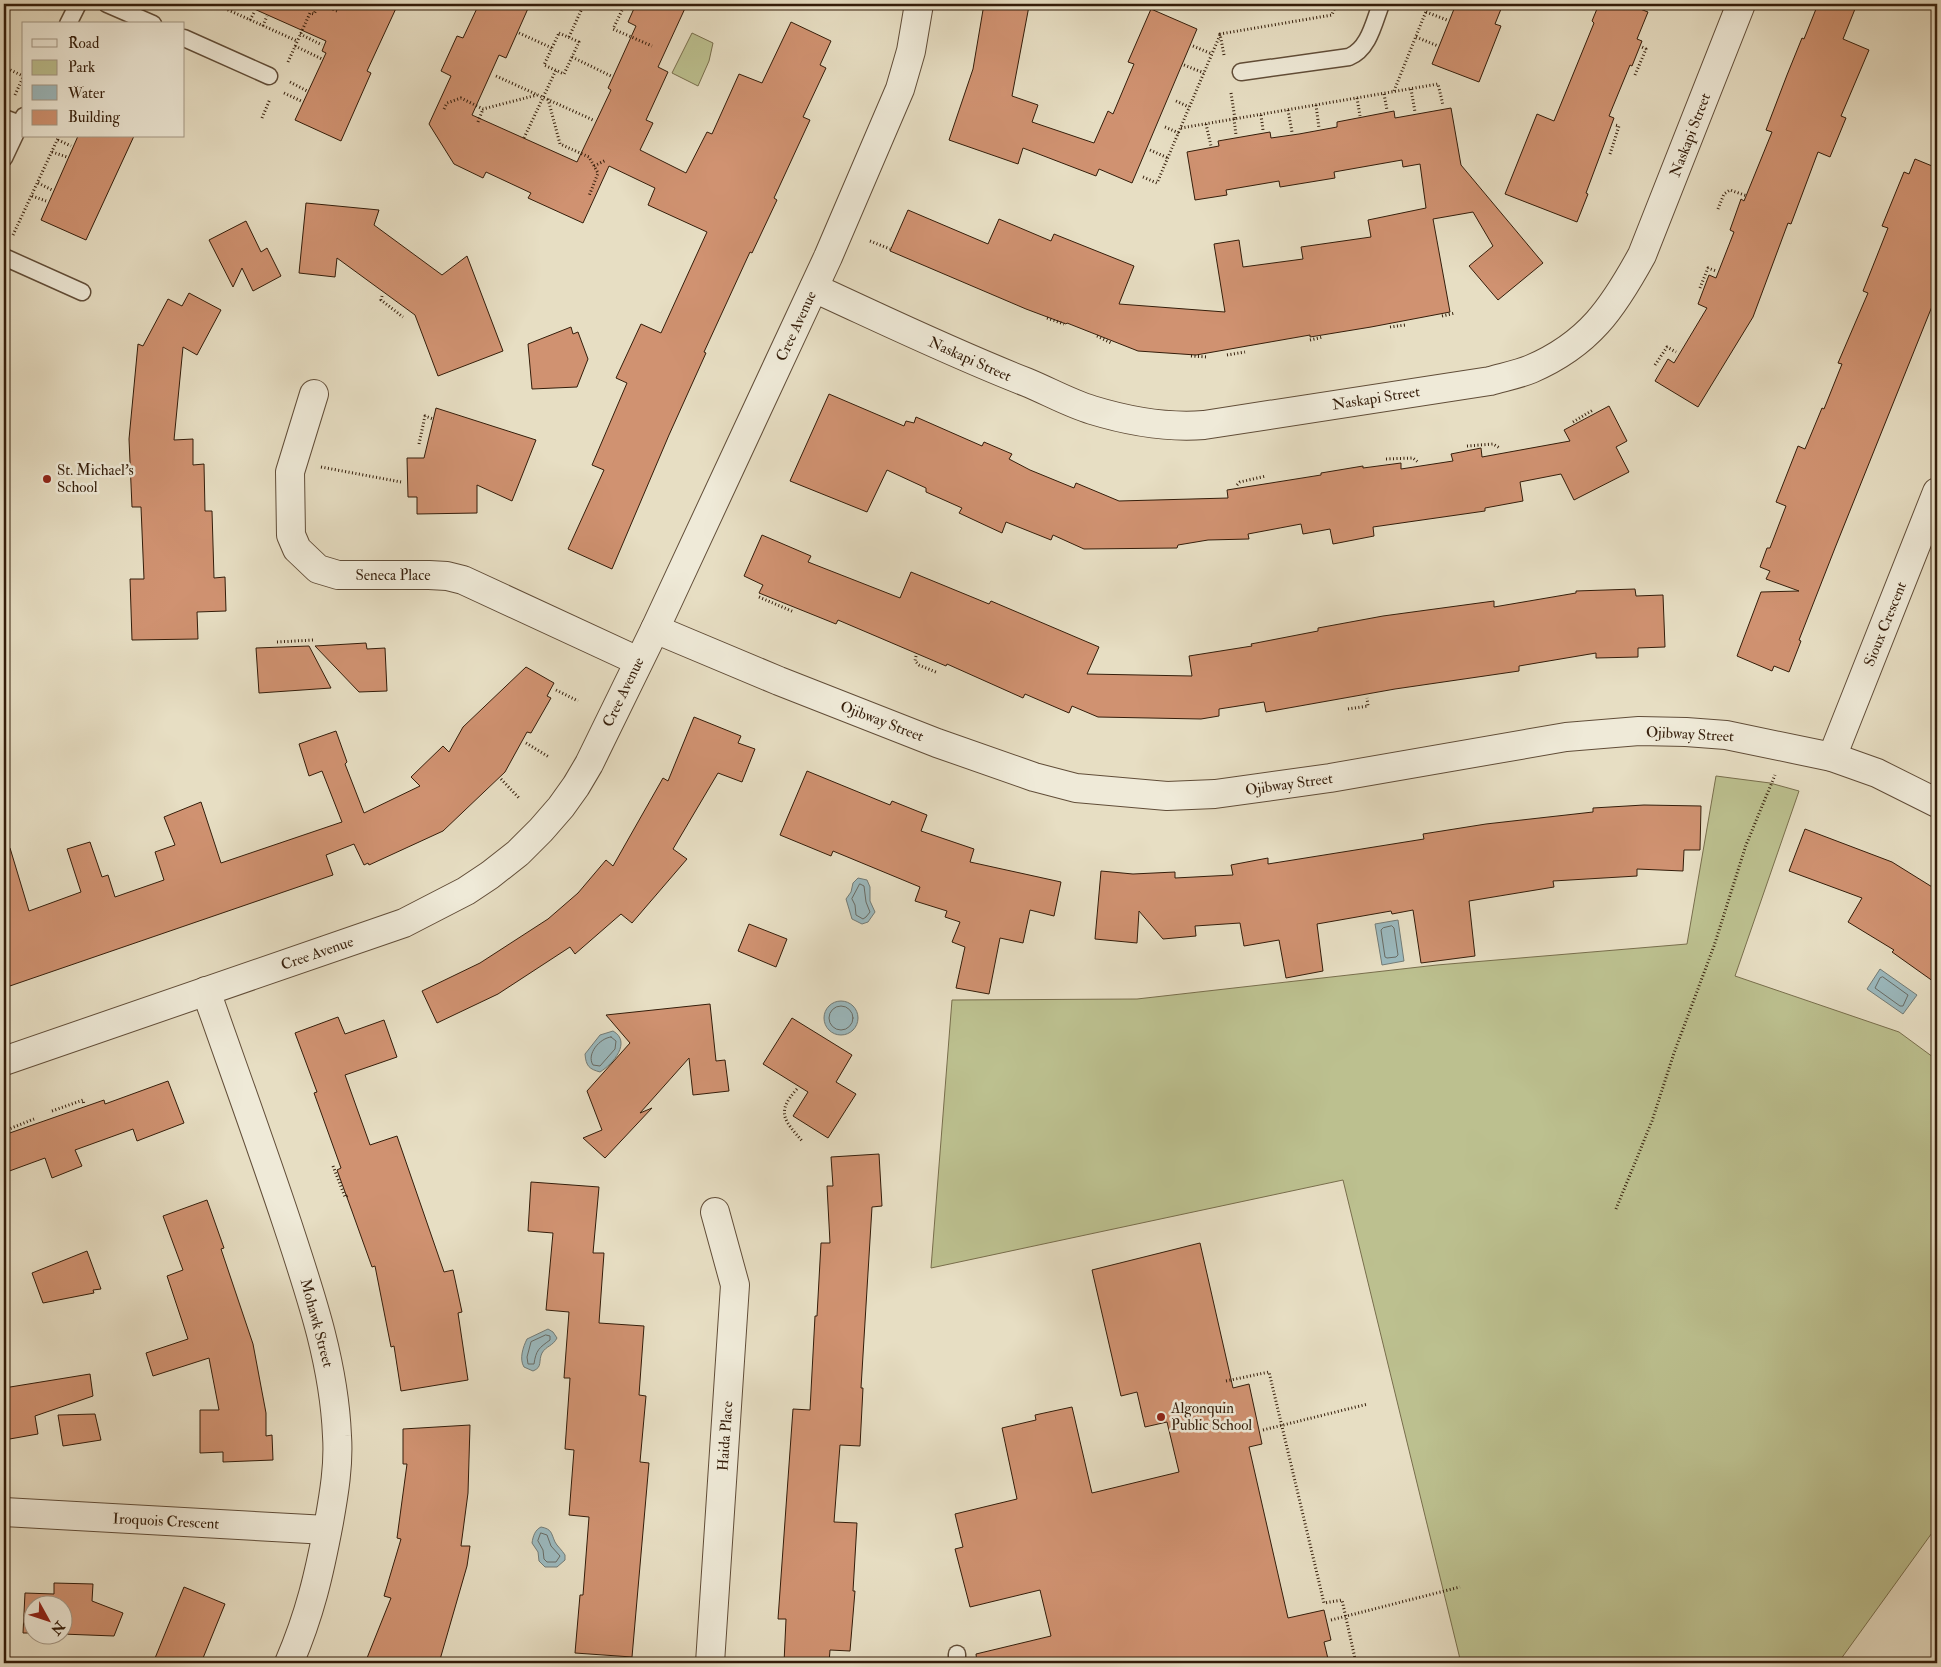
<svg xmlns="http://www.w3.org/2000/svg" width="1941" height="1667" font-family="'IM FELL Double Pica',serif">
<rect width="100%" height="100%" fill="#e7dec3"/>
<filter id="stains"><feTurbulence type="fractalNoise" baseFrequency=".004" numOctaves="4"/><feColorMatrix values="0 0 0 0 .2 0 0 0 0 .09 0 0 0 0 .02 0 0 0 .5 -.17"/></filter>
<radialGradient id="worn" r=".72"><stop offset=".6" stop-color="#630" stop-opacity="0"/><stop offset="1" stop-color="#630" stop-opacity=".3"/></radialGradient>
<g fill="#bcc08f" stroke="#786e4c">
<polygon points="692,33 713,43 709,61 698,86 672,73"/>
<polygon points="1716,776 1770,783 1799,791 1735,976 1899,1032 1937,1060 1937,1526 1838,1663 1461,1663 1343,1180 931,1268 952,1000 1137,999 1437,965 1687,944"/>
</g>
<g fill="#9bb9be" stroke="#727b76">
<polygon points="858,878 867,880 870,887 870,901 875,912 868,922 862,924 852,919 846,899 851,892 853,883"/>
<polygon points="1398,920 1404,961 1382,965 1375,924"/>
<polygon points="1880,969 1917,995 1903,1014 1867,989"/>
<circle cx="841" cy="1018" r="17"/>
<path d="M 613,1031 C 632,1042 613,1064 600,1072 C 589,1069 586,1066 585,1054 L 600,1035 Z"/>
<path d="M 548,1329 L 553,1332 L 557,1338 C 553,1346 546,1346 542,1353 C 538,1361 543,1367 533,1371 L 524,1367 C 519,1359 523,1347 527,1339 Z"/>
<path d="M 541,1527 C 552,1529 551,1533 555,1542 C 557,1546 562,1550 565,1555 L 565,1560 L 557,1567 L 545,1567 L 539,1561 L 538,1552 L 532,1543 C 533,1536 535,1530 541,1527 Z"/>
</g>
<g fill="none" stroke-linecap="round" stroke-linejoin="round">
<g stroke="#686b64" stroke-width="1">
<polygon points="860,884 864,886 866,902 870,912 866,917 863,919 856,915 855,905 852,899"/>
<polygon points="1392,926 1394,928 1398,955 1396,957 1387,958 1385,957 1381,930 1383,928"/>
<polygon points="1883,977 1908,995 1903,1006 1900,1006 1875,988 1880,978"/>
<circle cx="841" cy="1018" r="12"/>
<path d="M 611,1037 L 616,1041 L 615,1049 L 600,1066 L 593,1065 C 586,1054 600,1038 611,1037 Z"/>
<path d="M 546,1335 L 550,1336 L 550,1340 C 539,1348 536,1350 534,1364 L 528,1364 L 527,1357 L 531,1342 Z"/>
<polygon points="541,1533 547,1535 551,1546 560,1556 556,1562 547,1562 544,1559 543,1550 538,1541"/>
</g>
</g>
<g fill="#d09271" stroke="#341d0a">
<polygon points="243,4 398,4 367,71 371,73 341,141 295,120 326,53 322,51 326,41"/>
<polygon points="479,4 530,4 506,58 499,55 472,115 577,162 611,90 608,88 636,26 628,22 636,4 687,4 658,67 668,72 646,120 653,123 640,150 686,173 707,132 712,134 739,74 762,83 791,22 831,41 820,65 826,68 803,117 810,120 774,198 777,200 752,253 750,252 704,352 706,353 669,435 612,569 568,549 604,470 592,465 627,383 616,378 641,324 661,333 707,232 648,205 655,188 609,166 583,223 528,198 531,193 486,172 483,178 454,164 429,124 451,76 441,71 457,36 463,38"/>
<polygon points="984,4 1013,4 1029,6 1012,96 1038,105 1032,122 1094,143 1108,111 1113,114 1134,64 1128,62 1151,9 1197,29 1132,183 1099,169 1096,176 1023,148 1018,164 949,140 973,69"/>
<polygon points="1456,4 1503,4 1495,24 1501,26 1479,82 1432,64"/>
<polygon points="1599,4 1627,4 1648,12 1637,39 1642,41 1632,66 1630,65 1609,116 1614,118 1586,193 1588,194 1577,222 1505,194 1537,114 1554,121 1594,23 1592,21"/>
<polygon points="1818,4 1857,4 1843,39 1869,50 1841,116 1846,118 1830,157 1818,152 1791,224 1788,223 1753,317 1698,407 1655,381 1668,359 1674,363 1707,308 1698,304 1709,275 1716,278 1734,232 1730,230 1741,199 1744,201 1772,132 1766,130 1787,75 1802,38 1804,39"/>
<polygon points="1451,108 1461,165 1543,263 1498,300 1469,266 1493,246 1473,212 1433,219 1450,312 1371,327 1310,337 1310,335 1196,355 1138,351 1067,323 1066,324 1026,309 890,251 908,210 988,244 999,219 1051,241 1054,234 1134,266 1119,304 1225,312 1214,244 1239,240 1243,267 1303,259 1301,247 1371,237 1368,220 1426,208 1420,164 1403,167 1402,160 1334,172 1335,178 1280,187 1279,181 1226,190 1227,195 1195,200 1187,152 1219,146 1218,141 1270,132 1271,138 1299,134 1337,127 1337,122 1394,111 1395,118"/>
<polygon points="78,136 134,136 86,240 41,220"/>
<polygon points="1915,159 1937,168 1937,294 1835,548 1799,640 1801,641 1789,672 1774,666 1772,671 1737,656 1761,592 1799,591 1766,579 1770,571 1760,567 1767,548 1770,548 1786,506 1776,502 1798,446 1805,449 1822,408 1824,409 1842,364 1838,363 1868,293 1863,291 1888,228 1882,226 1904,172 1909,174"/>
<polygon points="306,203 379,210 374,225 442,275 467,256 503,351 438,376 415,315 337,258 335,277 299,273"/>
<polygon points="246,221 261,252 267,248 281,276 253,291 242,268 233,287 209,240"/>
<polygon points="189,293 221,310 197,355 183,347 174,440 193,439 193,465 204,464 205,511 212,511 214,578 225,577 226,611 197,612 198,639 132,640 130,579 144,579 141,507 132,507 129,439 138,344 143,346 168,299 182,306"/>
<polygon points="571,327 573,334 578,332 588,359 577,387 532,389 528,344"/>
<polygon points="829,394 904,426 906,421 914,423 916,417 982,446 984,442 1012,454 1009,459 1030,470 1074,488 1076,483 1119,501 1228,498 1227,490 1321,475 1321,473 1363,466 1363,468 1401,463 1401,469 1453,461 1451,454 1481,448 1482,457 1570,441 1564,430 1609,406 1627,441 1616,447 1629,472 1574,500 1561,474 1520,482 1523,501 1485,508 1485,511 1373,527 1374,536 1333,544 1330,529 1303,534 1301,524 1248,534 1249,539 1208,540 1178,545 1177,548 1084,549 1053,535 1051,540 1006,522 1002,533 959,513 962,508 926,492 926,488 887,470 867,512 790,481"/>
<polygon points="436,408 536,440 512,501 477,485 477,513 417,514 417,497 408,497 407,458 424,458"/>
<polygon points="762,535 811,556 808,562 900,598 911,572 989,604 991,601 1099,647 1087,674 1192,676 1189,656 1252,646 1251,644 1318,631 1318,628 1383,616 1494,601 1494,607 1576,593 1576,591 1635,589 1636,596 1663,595 1665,647 1638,648 1638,657 1596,658 1596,653 1519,666 1519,671 1395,689 1266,712 1264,702 1219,709 1219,716 1201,719 1098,717 1072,706 1069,713 1025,694 1023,698 947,664 946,666 838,620 836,624 759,593 763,585 744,576"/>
<polygon points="366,643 367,649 385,648 387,691 359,692 315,646"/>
<polygon points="309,646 331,688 259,693 256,648"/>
<polygon points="526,667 554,683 547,696 551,698 531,733 527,732 505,772 443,831 369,865 368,863 364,865 354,844 326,855 333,875 4,988 4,849 10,848 29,911 81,892 67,849 90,842 102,877 108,875 115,897 164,880 155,852 175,845 164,817 201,802 221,863 342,822 322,771 309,776 299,744 336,731 347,762 345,764 364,813 420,786 411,777 443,746 449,752 463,727"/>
<polygon points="694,717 741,736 738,743 755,749 742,782 718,773 673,849 687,859 632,923 621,914 575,954 570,947 498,994 437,1023 422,991 480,963 548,919 578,893 606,860 613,866 663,778 668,781"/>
<polygon points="807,771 890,805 892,801 927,815 921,831 974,849 970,862 1061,882 1054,916 1030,910 1023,943 1000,938 989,994 956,988 965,947 952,942 960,922 945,917 947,911 915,901 920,887 833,851 831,856 780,835"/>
<polygon points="1644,805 1701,806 1700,850 1684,850 1683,871 1637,869 1637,876 1553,881 1554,887 1469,901 1475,956 1421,963 1413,910 1392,914 1391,911 1317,924 1323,971 1286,978 1279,940 1244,946 1240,923 1195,926 1196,936 1163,939 1139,911 1137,943 1095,939 1101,871 1133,874 1175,872 1175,878 1233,875 1231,865 1268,858 1268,864 1424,839 1423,834 1486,824 1593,812 1593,808"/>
<polygon points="1805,829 1892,862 1937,890 1937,984 1892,952 1894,950 1848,922 1862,898 1789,871"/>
<polygon points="749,924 787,939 776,967 738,951"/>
<polygon points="710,1004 716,1061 725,1060 729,1091 693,1095 689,1058 640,1113 652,1108 605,1158 583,1138 602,1130 587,1091 630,1043 606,1015"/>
<polygon points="338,1017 345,1034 384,1020 397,1057 345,1075 370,1145 397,1136 444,1272 453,1270 462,1312 458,1313 468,1380 401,1391 394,1346 391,1347 375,1266 372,1267 353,1214 337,1170 341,1168 314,1093 317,1092 295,1033"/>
<polygon points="792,1018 852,1055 836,1082 856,1094 828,1138 793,1116 808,1092 763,1064"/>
<polygon points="168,1081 184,1123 137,1141 133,1129 75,1150 82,1166 52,1178 45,1158 4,1173 4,1135 104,1100 105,1104"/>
<polygon points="879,1154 882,1206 872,1207 861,1388 863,1388 860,1446 840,1445 834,1522 857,1523 853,1591 855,1591 850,1651 830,1650 829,1663 784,1663 786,1619 778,1619 793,1409 810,1410 815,1316 817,1316 821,1243 830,1243 827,1186 833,1186 831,1157"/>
<polygon points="531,1182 599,1187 593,1253 604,1253 599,1323 644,1326 639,1395 646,1396 640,1462 649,1463 632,1657 575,1653 580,1595 583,1595 589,1517 569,1515 574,1450 565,1449 570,1378 564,1378 569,1312 546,1310 553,1233 528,1231"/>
<polygon points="207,1200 224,1248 221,1249 253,1344 266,1413 266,1436 272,1435 273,1460 223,1462 223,1452 200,1453 200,1410 219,1410 209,1358 153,1376 146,1353 188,1339 167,1276 183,1270 163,1216"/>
<polygon points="1200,1243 1233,1388 1249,1384 1262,1444 1249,1447 1288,1618 1324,1610 1331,1640 1324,1642 1329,1663 977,1663 976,1654 1051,1636 1040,1590 970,1607 955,1549 963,1547 955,1514 1017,1499 1002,1428 1036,1420 1035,1415 1072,1407 1092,1493 1179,1472 1167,1422 1145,1427 1137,1392 1121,1396 1092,1270"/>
<polygon points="87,1251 101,1289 93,1290 94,1293 43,1303 32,1273"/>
<polygon points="90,1374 93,1396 35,1416 38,1434 4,1440 4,1388"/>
<polygon points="95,1414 101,1440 63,1446 58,1415"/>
<polygon points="470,1425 468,1493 461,1546 470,1546 467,1566 439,1663 365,1663 391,1598 384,1596 401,1539 397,1538 407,1464 403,1464 403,1429"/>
<polygon points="54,1583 93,1584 92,1601 123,1613 114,1636 62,1634 62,1604 32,1604 32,1633 23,1633 25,1593 54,1594"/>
<polygon points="184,1587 225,1604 201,1663 153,1663"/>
</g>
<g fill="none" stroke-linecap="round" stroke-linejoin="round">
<defs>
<g id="service">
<polyline points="107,4 153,24"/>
<polyline points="68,24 78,4"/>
<polyline points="184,38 269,76"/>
<path d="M 1241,72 L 1349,57 C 1369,49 1374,22 1381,4"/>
<polyline points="4,118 20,124 24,116"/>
<polyline points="4,158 20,124"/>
<polyline points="4,257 82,292"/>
<polyline points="957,1663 957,1654"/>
</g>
<g id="minor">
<path d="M 814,288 C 884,320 954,354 1026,382 C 1048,391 1069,403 1092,410 C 1128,421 1166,428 1204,425 L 1490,381 C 1504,377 1519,374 1531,369 C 1589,344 1613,308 1642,255 L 1741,4"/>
<polyline points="314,394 290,472 291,535 297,549 318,569 338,575 429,575 447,576 463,580 638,661"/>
<polyline points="655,629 779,681 937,743 1034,777 1076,788 1167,796 1215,794 1330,778 1566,737 1639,731 1686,732 1726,735 1832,757 1877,773 1937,803"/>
<polyline points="1832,757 1937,492"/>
<path d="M 206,991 C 233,1068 261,1145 287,1223 C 310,1293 334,1362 337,1436 C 339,1464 334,1494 329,1522 C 319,1575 310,1614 289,1663"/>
<polyline points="4,1061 404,923 466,891 490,875 518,853 541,830 561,807 576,786 589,764 655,629 828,257 900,89 911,51 919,4"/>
<polyline points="4,1512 327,1530"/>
<polyline points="710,1663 735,1285 715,1212"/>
</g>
</defs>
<use href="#service" stroke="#614d38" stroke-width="19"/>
<use href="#minor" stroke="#614d38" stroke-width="30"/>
<g stroke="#341d0a" stroke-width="3" stroke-dasharray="1 2.5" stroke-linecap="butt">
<polyline points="215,4 297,41"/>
<polyline points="320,4 337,11"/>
<polyline points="625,4 613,29 652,46"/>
<polyline points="1426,12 1447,20"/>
<polyline points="250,20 255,11"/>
<polyline points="263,26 267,16"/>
<polyline points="519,33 552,48"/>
<polygon points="559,33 579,42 564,74 544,65"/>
<polyline points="300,34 322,45"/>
<polyline points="569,37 584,4"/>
<polyline points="1416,37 1438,46"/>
<polyline points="295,46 322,59"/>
<polyline points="1193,46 1212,54"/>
<polyline points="1224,55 1220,34 1332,15 1336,4"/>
<polyline points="572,57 611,76"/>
<polyline points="288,62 310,13 314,14 319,4"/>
<polyline points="1184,65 1204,73"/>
<polyline points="4,67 23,76"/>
<polyline points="1635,75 1646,49 1642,47"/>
<polyline points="496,76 593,120"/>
<polyline points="290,82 307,91"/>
<polyline points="1411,89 1415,112"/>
<polyline points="1394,91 1429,4"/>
<polyline points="284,93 301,101"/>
<polyline points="1231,93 1235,119"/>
<polyline points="1384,94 1387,110"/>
<polyline points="15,95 24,75"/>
<polyline points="1357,98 1360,116"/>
<polyline points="548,99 560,144 589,157 598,173 589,196"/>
<polyline points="1176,101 1189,107"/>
<polyline points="1316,105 1319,128"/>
<polyline points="444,109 447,103 461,98 483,109 537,95"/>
<polyline points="1288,110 1292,132"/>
<polyline points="1261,115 1263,130"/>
<polyline points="262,118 270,99"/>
<polyline points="1234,119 1236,135"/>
<polyline points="478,122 483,109"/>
<polyline points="1206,124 1211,146"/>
<polyline points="1165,127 1179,133"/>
<polyline points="1181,128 1438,84 1443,105"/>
<polyline points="524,138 556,70"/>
<polyline points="58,140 71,146"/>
<polyline points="1150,150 1168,158"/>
<polyline points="52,152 67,157"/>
<polyline points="1610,154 1619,126 1615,125"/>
<polyline points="594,166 606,160"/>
<polyline points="1143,177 1157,183 1220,35"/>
<polyline points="38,183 52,190"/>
<polyline points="32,196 46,201"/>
<polyline points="1718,209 1724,194 1730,190 1747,196"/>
<polyline points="13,235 59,136"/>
<polyline points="870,241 890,249"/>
<polyline points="1700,288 1708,268 1716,271"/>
<polyline points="382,296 381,300 403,317"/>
<polyline points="1442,316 1455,313"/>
<polyline points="1047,318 1064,324"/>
<polyline points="1390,327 1405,325"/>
<polyline points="1097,336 1111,343"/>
<polyline points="1310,340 1323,337"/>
<polyline points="1227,355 1245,352"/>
<polyline points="1191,356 1208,357"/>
<polyline points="1655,365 1667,347 1676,352"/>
<polyline points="1573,422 1593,410"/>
<polyline points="419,444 425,416 433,419"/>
<polyline points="1467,446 1493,444 1500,448"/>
<polyline points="1386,459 1413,458 1418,462"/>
<polyline points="321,467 401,482"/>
<polyline points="1237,485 1240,482 1266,476"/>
<polyline points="759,597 794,612"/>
<polyline points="277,642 314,640"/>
<polyline points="916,656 915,661 919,665 938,673"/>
<polyline points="556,690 578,701"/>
<polyline points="1348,709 1368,706 1367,698"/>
<polyline points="526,743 549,757"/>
<polyline points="501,779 519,798"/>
<path d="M 797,1089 C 775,1113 785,1121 803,1142"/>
<polyline points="52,1111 83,1100 84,1105"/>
<polyline points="4,1131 34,1119"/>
<polyline points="333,1166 345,1197 349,1195"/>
<polyline points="1616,1209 1652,1121 1674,1053 1714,946 1746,845 1775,775"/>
<polyline points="1226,1381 1269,1372 1324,1603 1342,1600 1356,1663"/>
<polyline points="1263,1430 1368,1404"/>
<polyline points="1331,1620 1460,1587"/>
</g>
<use href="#service" stroke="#efead8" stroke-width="16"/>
<use href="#minor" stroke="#efead8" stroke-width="28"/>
</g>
<g fill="#8f2418" stroke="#efead8" stroke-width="2">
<circle cx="47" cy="479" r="5"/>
<circle cx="1161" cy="1417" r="5"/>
</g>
<g text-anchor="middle" stroke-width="5" stroke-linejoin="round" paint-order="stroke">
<g font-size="15" fill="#341d0a" stroke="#efead8">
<text transform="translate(1690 135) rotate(-69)" y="5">Naskapi Street</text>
<text transform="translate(796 326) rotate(-65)" y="5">Cree Avenue</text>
<text transform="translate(970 359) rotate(24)" y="5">Naskapi Street</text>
<text transform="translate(1376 398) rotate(-9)" y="5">Naskapi Street</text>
<text x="393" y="580">Seneca Place</text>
<text transform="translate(1885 624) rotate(-68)" y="5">Sioux Crescent</text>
<text transform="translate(623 692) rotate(-64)" y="5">Cree Avenue</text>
<text transform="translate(882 721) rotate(21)" y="5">Ojibway Street</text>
<text transform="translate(1690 734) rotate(3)" y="5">Ojibway Street</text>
<text transform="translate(1289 784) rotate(-8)" y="5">Ojibway Street</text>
<text transform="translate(317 953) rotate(-19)" y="5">Cree Avenue</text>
<text transform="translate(317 1323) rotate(75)" y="5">Mohawk Street</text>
<text transform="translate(725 1436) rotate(-86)" y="5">Haida Place</text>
<text transform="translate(166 1521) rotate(3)" y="5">Iroquois Crescent</text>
</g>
<g font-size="15" fill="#341d0a" stroke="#efead8" text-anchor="start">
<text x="57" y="475">St. Michael's<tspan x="57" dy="17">School</tspan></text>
<text x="1171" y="1413">Algonquin<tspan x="1171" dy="17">Public School</tspan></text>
</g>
</g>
<rect width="1941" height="1667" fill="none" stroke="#e7dec3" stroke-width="20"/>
<rect x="5" y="5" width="1931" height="1657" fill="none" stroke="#341d0a" stroke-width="2.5"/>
<rect x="10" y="10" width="1921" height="1647" fill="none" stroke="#341d0a"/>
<rect x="22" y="22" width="162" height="115" fill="#efead8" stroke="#a49886"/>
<rect x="32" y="39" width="25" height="8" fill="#efead8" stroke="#a49886"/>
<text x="68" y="48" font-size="15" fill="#341d0a">Road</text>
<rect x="32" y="60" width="25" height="15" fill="#bcc08f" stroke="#a49886"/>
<text x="68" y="72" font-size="15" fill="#341d0a">Park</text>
<rect x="32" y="85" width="25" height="15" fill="#9bb9be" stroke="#a49886"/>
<text x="68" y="98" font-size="15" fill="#341d0a">Water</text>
<rect x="32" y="110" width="25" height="15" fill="#d09271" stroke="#a49886"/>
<text x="68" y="122" font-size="15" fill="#341d0a">Building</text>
<g transform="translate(48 1620) rotate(130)"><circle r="24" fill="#efead8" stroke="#a49886"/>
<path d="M0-4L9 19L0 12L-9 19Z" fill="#8f2418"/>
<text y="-8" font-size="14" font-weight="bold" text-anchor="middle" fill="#341d0a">N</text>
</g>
<rect width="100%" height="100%" filter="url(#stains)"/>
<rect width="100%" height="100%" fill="url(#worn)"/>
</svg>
